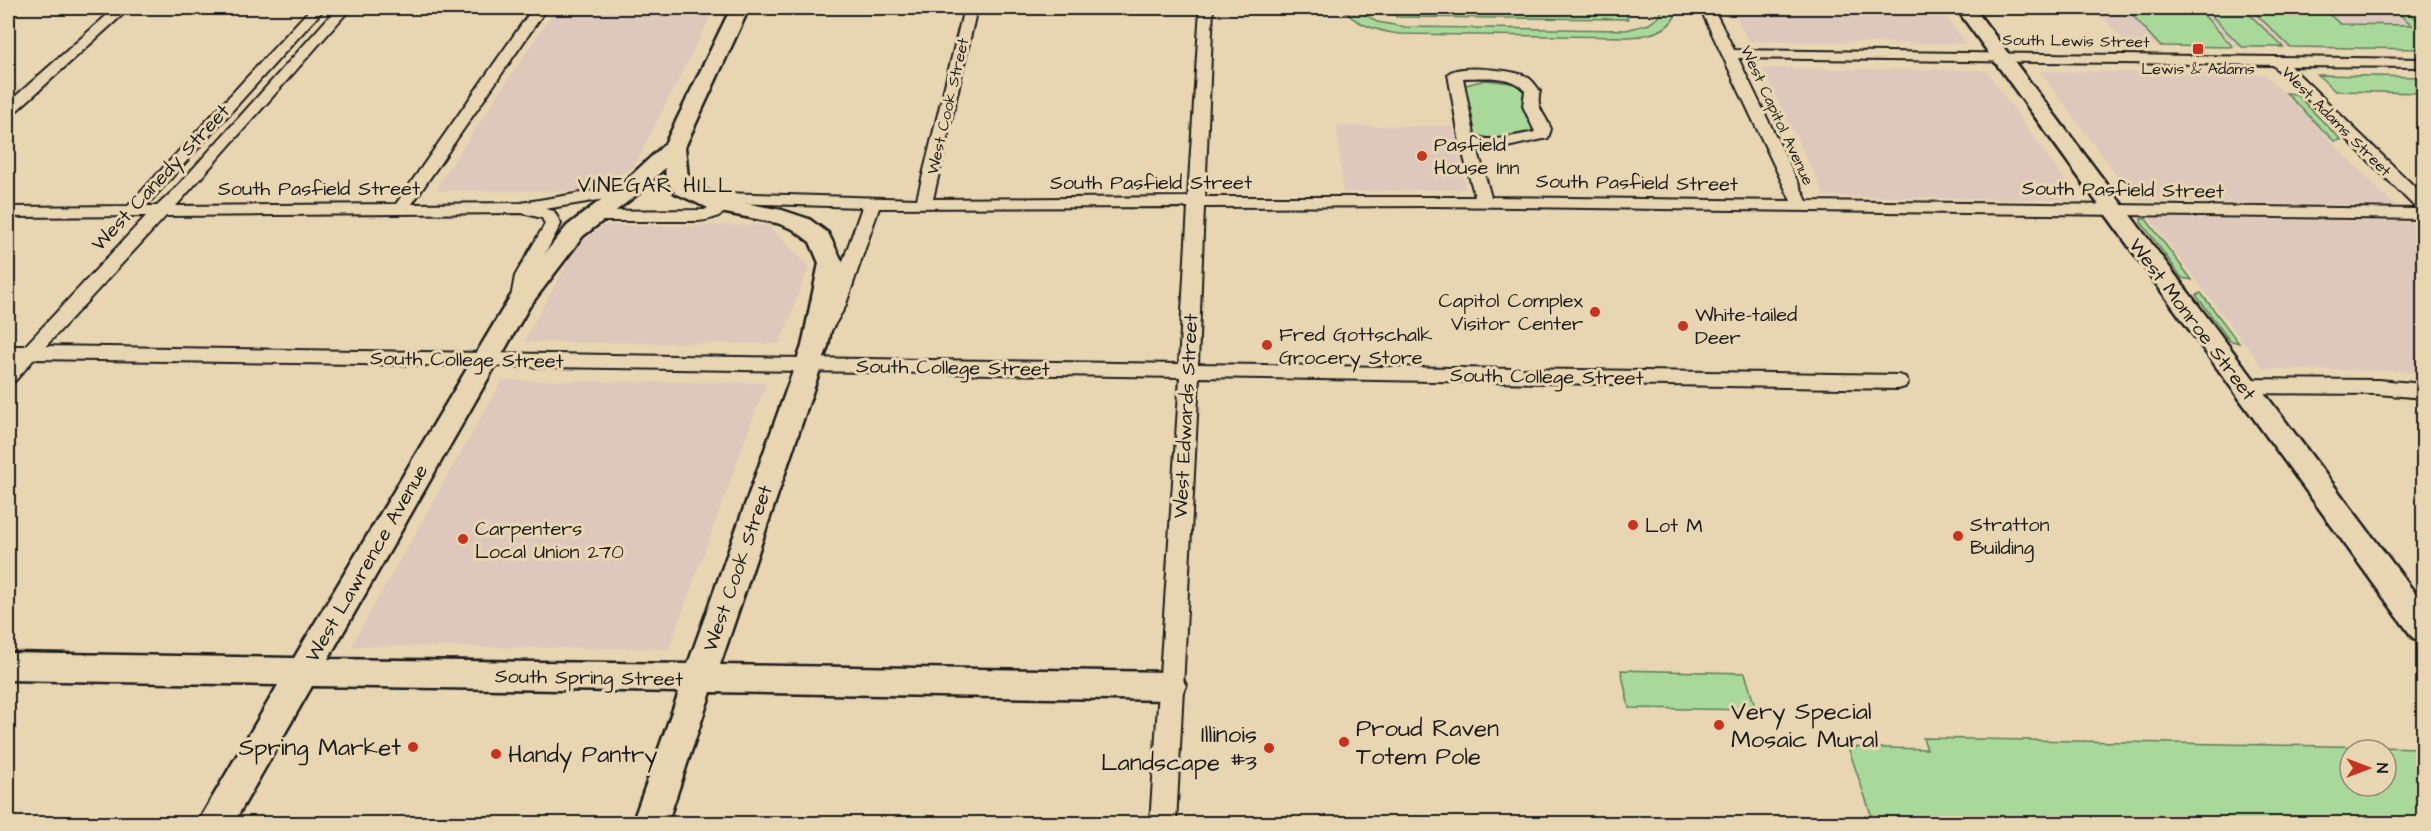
<svg xmlns="http://www.w3.org/2000/svg" width="2431" height="831" font-family="'Architects Daughter',sans-serif">
<rect width="100%" height="100%" fill="#e8d6b3"/>
<filter id="ink" filterUnits="userSpaceOnUse"><feTurbulence type="fractalNoise" baseFrequency=".0167" numOctaves="2"/><feDisplacementMap in="SourceGraphic" scale="12" xChannelSelector="R" yChannelSelector="G"/><feConvolveMatrix kernelMatrix="1 2 1 2 8 2 1 2 1" color-interpolation-filters="sRGB"/></filter>
<g filter="url(#ink)">
<g fill="#dec8bc">
<polygon points="556,8 715,8 634,167 588,191 437,191 439,183"/>
<polygon points="1732,8 1940,8 1966,44 1748,41"/>
<polygon points="2094,8 2402,8 2423,25 2423,49 2128,46"/>
<polygon points="1762,68 1986,70 2079,200 1825,196"/>
<polygon points="2039,71 2265,74 2395,206 2136,201"/>
<polygon points="1337,126 1453,126 1466,189 1343,192"/>
<polygon points="2149,218 2410,222 2423,236 2423,374 2396,371 2264,369"/>
<polygon points="768,225 809,266 780,344 523,342 578,245 603,226"/>
<polygon points="502,380 766,383 669,649 351,646"/>
</g>
<g fill="#a8d99a" stroke="#627a5b" stroke-width="1.5" fill-rule="evenodd">
<path d="M 1342,8 L 1356,8 L 1377,22 L 1406,27 L 1626,30 L 1649,24 L 1660,16 L 1662,8 L 1677,10 C 1673,31 1648,36 1629,37 L 1399,34 C 1378,31 1355,25 1342,8 Z"/>
<polygon points="1395,8 1623,8 1628,19 1396,17"/>
<polygon points="2318,8 2322,8 2340,24 2412,25 2392,8 2403,8 2423,24 2423,49 2290,47 2253,11 2313,12"/>
<polygon points="2127,9 2199,10 2233,47 2160,46"/>
<polygon points="2206,10 2246,11 2283,47 2242,47"/>
<polygon points="2318,75 2423,77 2423,93 2335,91"/>
<path d="M 1485,80 L 1520,84 L 1524,90 C 1520,107 1523,113 1533,127 L 1530,134 L 1491,139 L 1475,134 L 1464,90 L 1466,85 Z"/>
<polygon points="2286,93 2296,94 2341,140 2334,141"/>
<polygon points="2141,219 2146,219 2192,280 2182,278 2141,222"/>
<polygon points="2201,293 2239,343 2229,340 2196,295"/>
<polygon points="1621,670 1745,673 1756,710 1629,708"/>
<path d="M 1923,738 L 2423,748 L 2423,823 L 1874,823 L 1848,747 L 1927,749 ZM 2350,750 L 2386,750 L 2386,786 L 2350,786 Z"/>
</g>
<g fill="none" stroke-linecap="round" stroke-linejoin="round">
<defs>
<g id="street">
<polygon points="115,8 130,8 13,114 8,115 8,103"/>
<path d="M 311,8 L 325,8 L 146,206 L 157,206 L 174,190 L 337,8 L 351,8 L 176,206 L 396,204 L 533,8 L 547,8 L 412,204 L 521,203 L 629,185 L 637,190 L 629,195 L 545,209 L 554,211 L 561,224 L 533,276 L 528,303 L 519,309 L 510,303 L 515,276 L 545,224 L 542,218 L 522,213 L 166,216 L 46,346 L 1179,364 L 1188,207 L 879,208 L 845,307 L 828,336 L 816,336 L 813,332 L 827,307 L 862,207 L 729,203 L 731,206 C 723,216 711,220 698,221 L 593,221 L 585,216 L 593,211 L 704,210 L 714,205 L 700,205 L 698,201 L 700,197 L 722,193 L 917,199 L 964,8 L 977,8 L 933,199 L 1188,197 L 1200,8 L 1213,8 L 1205,197 L 1475,197 L 1460,143 L 1448,74 C 1457,64 1509,70 1523,75 C 1531,78 1535,84 1540,91 C 1535,109 1545,113 1551,129 L 1548,138 L 1498,149 L 1477,148 L 1491,197 L 1791,201 L 1700,8 L 1713,8 L 1734,50 L 2424,59 L 2424,67 L 2290,66 L 2424,196 L 2424,219 L 1434,206 L 1204,207 L 1198,364 L 1898,375 L 1905,377 L 1908,382 L 1905,387 L 1898,389 L 1199,377 L 1176,824 L 1150,824 L 1180,377 L 34,359 L 15,381 L 8,382 L 8,365 L 13,358 L 8,358 L 8,346 L 25,346 L 146,216 L 8,217 L 8,207 L 128,206 ZM 1738,58 L 2273,65 L 2417,209 L 1807,201 ZM 1463,78 C 1483,78 1511,74 1525,91 L 1523,106 L 1535,132 L 1498,139 L 1475,139 Z"/>
<polygon points="2243,379 2378,380 2424,384 2424,398 2378,394 2243,393 2236,391 2233,386 2236,381"/>
</g>
<g id="secondary">
<path d="M 731,8 L 749,8 L 685,147 L 688,179 L 691,183 L 729,200 L 782,210 L 809,219 L 828,233 L 843,263 L 828,346 L 720,665 L 1170,672 L 1181,676 L 1186,686 L 1181,696 L 1170,700 L 711,692 L 667,824 L 632,824 L 679,692 L 312,686 L 233,824 L 197,824 L 278,685 L 8,680 L 8,653 L 294,658 L 510,297 L 567,226 L 623,183 L 665,144 ZM 665,168 L 666,179 L 675,193 L 715,211 L 777,223 L 793,229 L 810,242 L 819,263 L 802,346 L 688,664 L 328,659 L 529,307 L 583,236 L 639,193 Z"/>
<polygon points="1956,8 1974,8 2424,605 2424,642 2413,638"/>
</g>
</defs>
<use href="#street" stroke="#1c1c1c" stroke-width="4"/>
<use href="#secondary" stroke="#1c1c1c" stroke-width="5"/>
<use href="#street" fill="#e8d6b3" fill-rule="evenodd"/>
<use href="#secondary" fill="#e8d6b3" fill-rule="evenodd"/>
</g>
</g>
<g fill="#c8321e" stroke="#e8d6b3" stroke-width="2">
<rect x="2192" y="43" width="12" height="12" rx="3"/>
<circle cx="1422" cy="156" r="6"/>
<circle cx="1595" cy="312" r="6"/>
<circle cx="1683" cy="326" r="6"/>
<circle cx="1267" cy="345" r="6"/>
<circle cx="1633" cy="525" r="6"/>
<circle cx="1958" cy="536" r="6"/>
<circle cx="463" cy="539" r="6"/>
<circle cx="1719" cy="725" r="6"/>
<circle cx="1344" cy="742" r="6"/>
<circle cx="413" cy="747" r="6"/>
<circle cx="1269" cy="748" r="6"/>
<circle cx="496" cy="754" r="6"/>
</g>
<g text-anchor="middle" stroke-width="6" stroke-linejoin="round" paint-order="stroke">
<g font-size="16" fill="#1c1c1c" stroke="#e8d6b3">
<text transform="translate(2076 40) rotate(1)" y="6">South Lewis Street</text>
<text transform="translate(947 106) rotate(-77)" y="6">West Cook Street</text>
<text transform="translate(1778 115) rotate(65)" y="6">West Capitol Avenue</text>
<text transform="translate(2337 121) rotate(45)" y="6">West Adams Street</text>
</g>
<g font-size="16" fill="#1c1c1c" stroke="#e8d6b3">
<text x="2198" y="74">Lewis &amp; Adams</text>
</g>
<g font-size="20" fill="#1c1c1c" stroke="#e8d6b3" text-anchor="start">
<text x="1434" y="151">Pasfield<tspan x="1434" dy="23">House Inn</tspan></text>
<text x="1583" y="307" text-anchor="end">Capitol Complex<tspan x="1583" dy="23">Visitor Center</tspan></text>
<text x="1695" y="321">White-tailed<tspan x="1695" dy="23">Deer</tspan></text>
<text x="1279" y="341">Fred Gottschalk<tspan x="1279" dy="23">Grocery Store</tspan></text>
<text x="1970" y="531">Stratton<tspan x="1970" dy="23">Building</tspan></text>
<text x="1645" y="532">Lot M</text>
<text x="475" y="535">Carpenters<tspan x="475" dy="23">Local Union 270</tspan></text>
</g>
<g font-size="20" fill="#1c1c1c" stroke="#e8d6b3">
<text transform="translate(160 177) rotate(-47)" y="7">West Canedy Street</text>
<text x="1151" y="189">South Pasfield Street</text>
<text transform="translate(1637 182) rotate(1)" y="7">South Pasfield Street</text>
<text x="319" y="195">South Pasfield Street</text>
<text transform="translate(2123 189) rotate(1)" y="7">South Pasfield Street</text>
<text transform="translate(2193 319) rotate(53)" y="7">West Monroe Street</text>
<text transform="translate(467 359) rotate(1)" y="7">South College Street</text>
<text transform="translate(953 367) rotate(1)" y="7">South College Street</text>
<text transform="translate(1547 376) rotate(1)" y="7">South College Street</text>
<text transform="translate(1185 416) rotate(-87)" y="7">West Edwards Street</text>
<text transform="translate(366 563) rotate(-60)" y="7">West Lawrence Avenue</text>
<text transform="translate(737 568) rotate(-71)" y="7">West Cook Street</text>
<text transform="translate(589 677) rotate(1)" y="7">South Spring Street</text>
</g>
<g font-size="21" letter-spacing="1.5" fill="#1c1c1c" stroke="#e8d6b3">
<text x="656" y="192">VINEGAR HILL</text>
</g>
<g font-size="24" fill="#1c1c1c" stroke="#e8d6b3" text-anchor="start">
<text x="1731" y="719">Very Special<tspan x="1731" dy="28">Mosaic Mural</tspan></text>
<text x="1356" y="736">Proud Raven<tspan x="1356" dy="28">Totem Pole</tspan></text>
<text x="1257" y="742" text-anchor="end">Illinois<tspan x="1257" dy="28">Landscape #3</tspan></text>
<text x="401" y="755" text-anchor="end">Spring Market</text>
<text x="508" y="762">Handy Pantry</text>
</g>
</g>
<rect width="2431" height="831" fill="none" stroke="#e8d6b3" stroke-width="30"/>
<rect x="15" y="15" width="2401" height="801" fill="none" stroke="#1c1c1c" stroke-width="2" filter="url(#ink)"/>
<g transform="translate(2368 768) rotate(90)"><circle r="28" fill="#e8d6b3" stroke="#968c77" stroke-width="1.5"/>
<path d="M0-4.5L10 22L0 15L-10 22Z" fill="#c8321e"/>
<text y="-9" font-size="16" font-weight="bold" text-anchor="middle" fill="#1c1c1c">N</text>
</g>
</svg>
